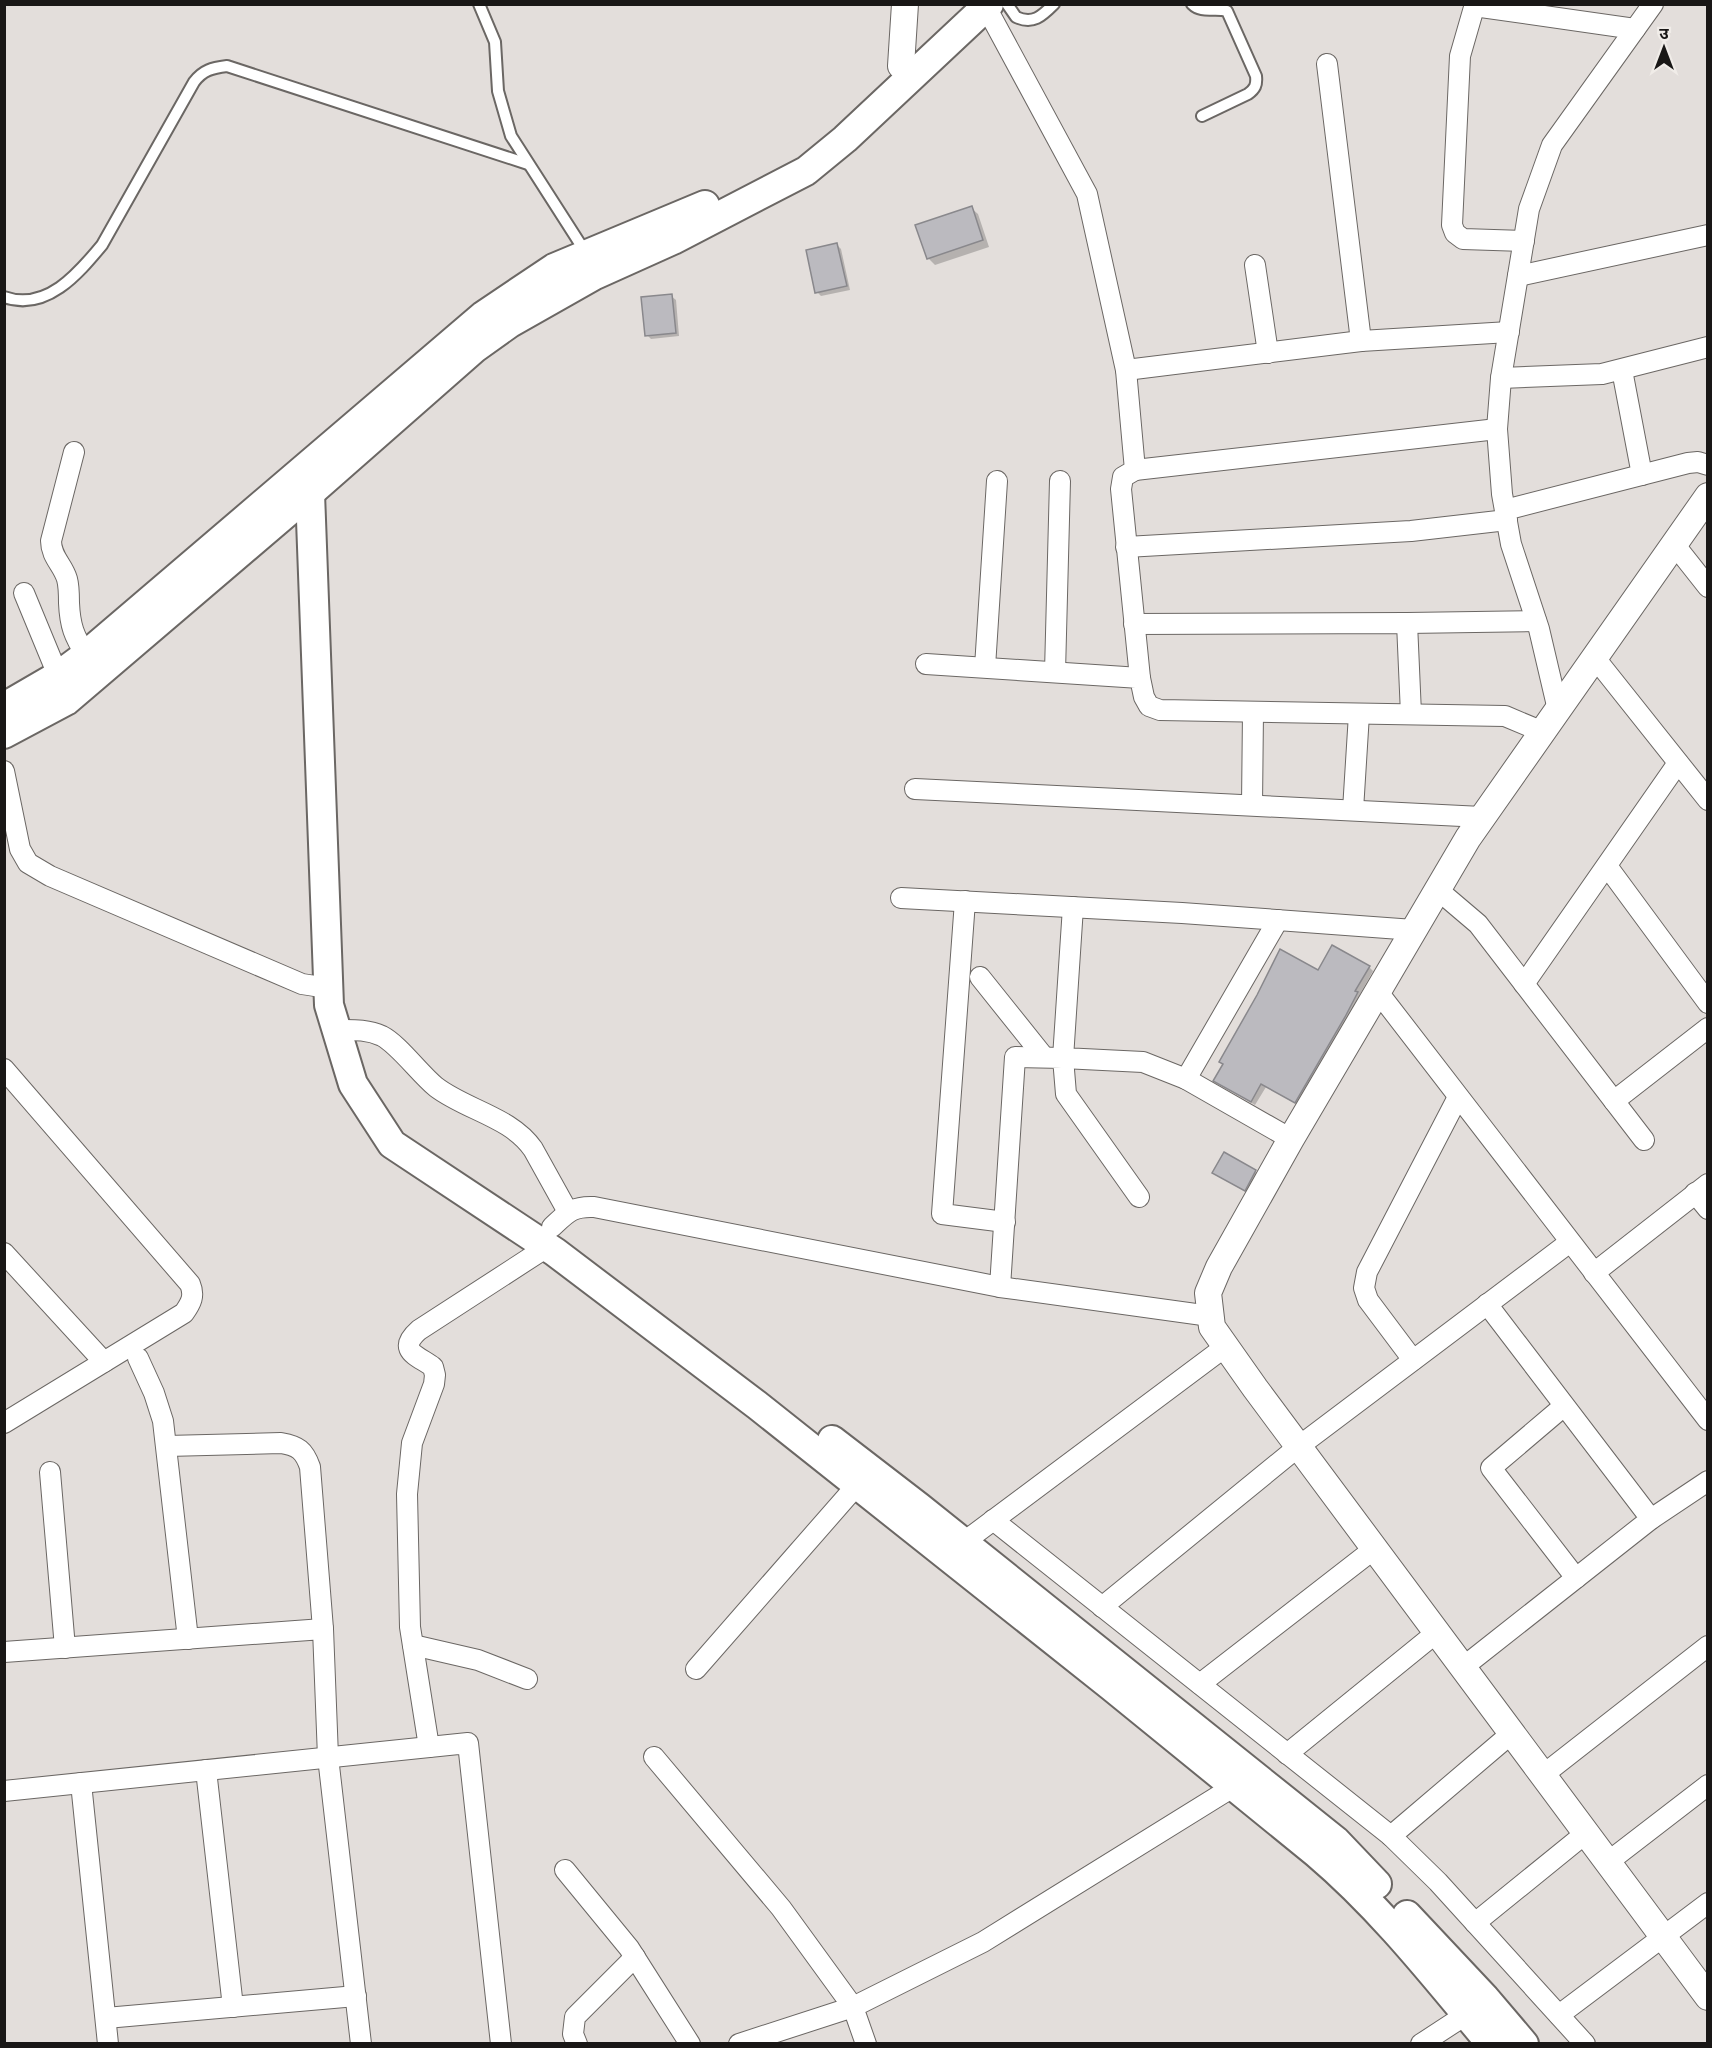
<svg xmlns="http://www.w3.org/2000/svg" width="1712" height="2048" font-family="Montserrat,'Noto Sans Devanagari',sans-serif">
<rect width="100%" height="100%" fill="#e3dedb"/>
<g fill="#0003">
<polygon points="971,208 978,214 989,247 935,265 928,258"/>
<polygon points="837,245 841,249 850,290 821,296 817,292"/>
<polygon points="671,296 676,300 679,336 651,339 647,335"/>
<polygon points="1369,967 1373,971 1359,996 1362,998 1300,1106 1266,1087 1255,1105 1215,1080 1318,972"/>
<polygon points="1225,1154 1260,1175 1249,1194 1214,1173"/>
</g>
<g fill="#bbbabf" stroke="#89888c" stroke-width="1.5">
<polygon points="972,206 983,240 927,259 915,225"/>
<polygon points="837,243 847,286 815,293 806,250"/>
<polygon points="672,294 676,333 645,336 641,297"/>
<polygon points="1332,945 1370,966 1355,991 1358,992 1345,1017 1295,1103 1261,1084 1251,1102 1213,1081 1223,1064 1219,1062 1257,995 1280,949 1318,970"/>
<polygon points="1224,1152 1256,1170 1245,1191 1212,1173"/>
</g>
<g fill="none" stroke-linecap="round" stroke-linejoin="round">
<defs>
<g id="service">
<polyline points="479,4 495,42 498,91 511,136 586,253"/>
<path d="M 1007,4 L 1016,17 C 1033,25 1042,16 1054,4"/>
<path d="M 1192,4 C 1202,14 1215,7 1227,11 L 1256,76 C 1257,85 1255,89 1248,94 L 1202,116"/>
<path d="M 4,297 C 46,312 78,274 102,245 L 194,82 C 203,70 212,68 227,66 L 528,164"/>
</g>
<g id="minor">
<polyline points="1475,4 1460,56 1452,225 1455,233 1463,239 1524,241"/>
<polyline points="1474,6 1635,29"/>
<polyline points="986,7 1087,194 1126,370 1135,470 1123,477 1121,489 1140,678"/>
<polyline points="1327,64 1361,341"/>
<polyline points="1255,265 1268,353"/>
<polyline points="1518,276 1708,235"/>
<polyline points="1126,370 1361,341 1509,332"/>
<polyline points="1622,370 1642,475"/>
<polyline points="1501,378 1602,374 1708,347"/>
<path d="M 74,452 L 51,541 C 51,557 63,565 67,579 C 69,586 69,595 69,603 C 70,626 74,636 86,655"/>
<polyline points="1135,470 1497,429"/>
<polyline points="1505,510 1688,463 1698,462 1708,465"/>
<polyline points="1674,544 1708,587"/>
<polyline points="1126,547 1411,531 1507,520"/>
<polyline points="24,593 62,685"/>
<polyline points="1407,623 1536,621"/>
<polyline points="1134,624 1407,623 1411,714"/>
<polyline points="1595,658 1708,800"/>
<polyline points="926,664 1140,678 1144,697 1149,706 1160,710 1505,716 1543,732"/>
<polyline points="985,667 997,481"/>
<polyline points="1055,672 1060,481"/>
<polyline points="1558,710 1539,629 1511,544 1502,494 1497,429 1501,378 1529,209 1552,145 1653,4"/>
<polyline points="4,771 20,849 28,863 50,876 302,984 328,988"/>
<polyline points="915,789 1482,817"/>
<polyline points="1252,805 1253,712"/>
<polyline points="1353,810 1359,714"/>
<polyline points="1607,866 1708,1003"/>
<polyline points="1438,890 1478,924 1644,1140"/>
<polyline points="901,898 1182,913 1414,930"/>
<polyline points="965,901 942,1214 1005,1222"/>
<polyline points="1073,907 1063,1058 1143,1062 1186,1079 1291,1139"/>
<polyline points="980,977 1044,1057"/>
<polyline points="1524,984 1678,763"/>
<polyline points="1378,992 1708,1420"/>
<path d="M 336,1030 C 352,1030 367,1029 382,1036 C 398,1044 420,1074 436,1087 C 466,1110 511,1117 533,1149 L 568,1212"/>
<path d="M 4,1069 L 190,1284 C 195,1296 191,1303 184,1313 L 4,1423"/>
<polyline points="1186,1079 1278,920"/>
<polyline points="1614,1101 1708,1028"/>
<polyline points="1695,1193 1708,1209"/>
<path d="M 552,1227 C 567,1213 572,1206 594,1207 L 1000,1287 L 1210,1316"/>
<polyline points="4,1253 104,1362"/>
<polyline points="1594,1273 1708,1184"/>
<polyline points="1000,1287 1015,1057 1063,1058 1066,1094 1139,1197"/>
<polyline points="138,1358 154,1393 163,1421 188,1639"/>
<polyline points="1413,1360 1368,1300 1364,1288 1367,1272 1458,1097"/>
<polyline points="1564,1406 1491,1468 1576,1578"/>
<path d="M 167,1446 L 281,1443 C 298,1446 304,1450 310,1467 L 323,1629"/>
<polyline points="50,1472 65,1648"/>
<polyline points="1651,1519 1708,1481"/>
<polyline points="993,1520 1391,1836 1438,1882 1585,2044"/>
<polyline points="964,1542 1225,1347"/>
<polyline points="1102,1607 1298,1447 1570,1242"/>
<polyline points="413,1645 478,1660 527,1679"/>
<polyline points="4,1652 323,1629 328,1757 361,2044"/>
<polyline points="1462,1668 1651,1519 1487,1304"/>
<polyline points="696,1669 857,1485"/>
<polyline points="1200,1684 1374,1549"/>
<path d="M 429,1747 L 410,1627 L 407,1494 L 412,1443 L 434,1384 L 435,1375 L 433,1367 C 419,1356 395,1351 419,1330 L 547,1247"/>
<polyline points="1287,1754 1436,1633"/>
<polyline points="654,1757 781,1908 853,2007 739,2044"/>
<polyline points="206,1770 233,2007"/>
<polyline points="1543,1775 1708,1646"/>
<polyline points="81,1783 108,2044"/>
<polyline points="4,1791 468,1743 501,2044"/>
<polyline points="1391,1836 1512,1733"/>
<polyline points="1608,1862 1708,1785"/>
<polyline points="565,1870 629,1948 690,2044"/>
<polyline points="1475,1923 1586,1833"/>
<polyline points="1559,2015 1708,1903"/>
<polyline points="106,2018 356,1996"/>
<polyline points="577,2044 573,2034 575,2017 635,1957"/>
<polyline points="866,2044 853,2007 983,1942 1233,1787 1240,1779"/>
<polyline points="1421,2044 1467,2014"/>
</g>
<g id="tertiary">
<polyline points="901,66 905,4"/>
<polyline points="1708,496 1468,838 1291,1139 1219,1267 1208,1293 1212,1327 1255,1388 1708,1997"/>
</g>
<g id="secondary">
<path d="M 309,466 L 329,1005 L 353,1084 L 392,1144 L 555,1252 L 757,1405 L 1112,1687 L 1316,1853 C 1382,1909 1435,1977 1491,2044"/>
<polyline points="4,707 59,675 86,655 484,315 554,268 705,205"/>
<polyline points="4,734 66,701 311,492 475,348 510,323 593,276 673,240 806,171 845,139 989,4"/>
<polyline points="832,1440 919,1507 1336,1841 1377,1884"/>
<polyline points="1407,1915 1485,1998 1524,2044"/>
</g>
</defs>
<use href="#service" stroke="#6b6764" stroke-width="14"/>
<use href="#minor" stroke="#6b6764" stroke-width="22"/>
<use href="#tertiary" stroke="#6b6764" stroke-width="28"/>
<use href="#secondary" stroke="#6b6764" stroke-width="32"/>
<use href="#service" stroke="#fff" stroke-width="10"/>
<use href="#minor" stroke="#fff" stroke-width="20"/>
<use href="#tertiary" stroke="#fff" stroke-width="26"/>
<use href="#secondary" stroke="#fff" stroke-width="28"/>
</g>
<rect width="1712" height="2048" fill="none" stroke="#191716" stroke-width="12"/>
<g transform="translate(1664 48)" stroke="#f0ece8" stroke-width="4.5" paint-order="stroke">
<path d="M0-4.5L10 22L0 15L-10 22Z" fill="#191716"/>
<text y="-9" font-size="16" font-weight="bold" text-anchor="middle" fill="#191716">उ</text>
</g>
</svg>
